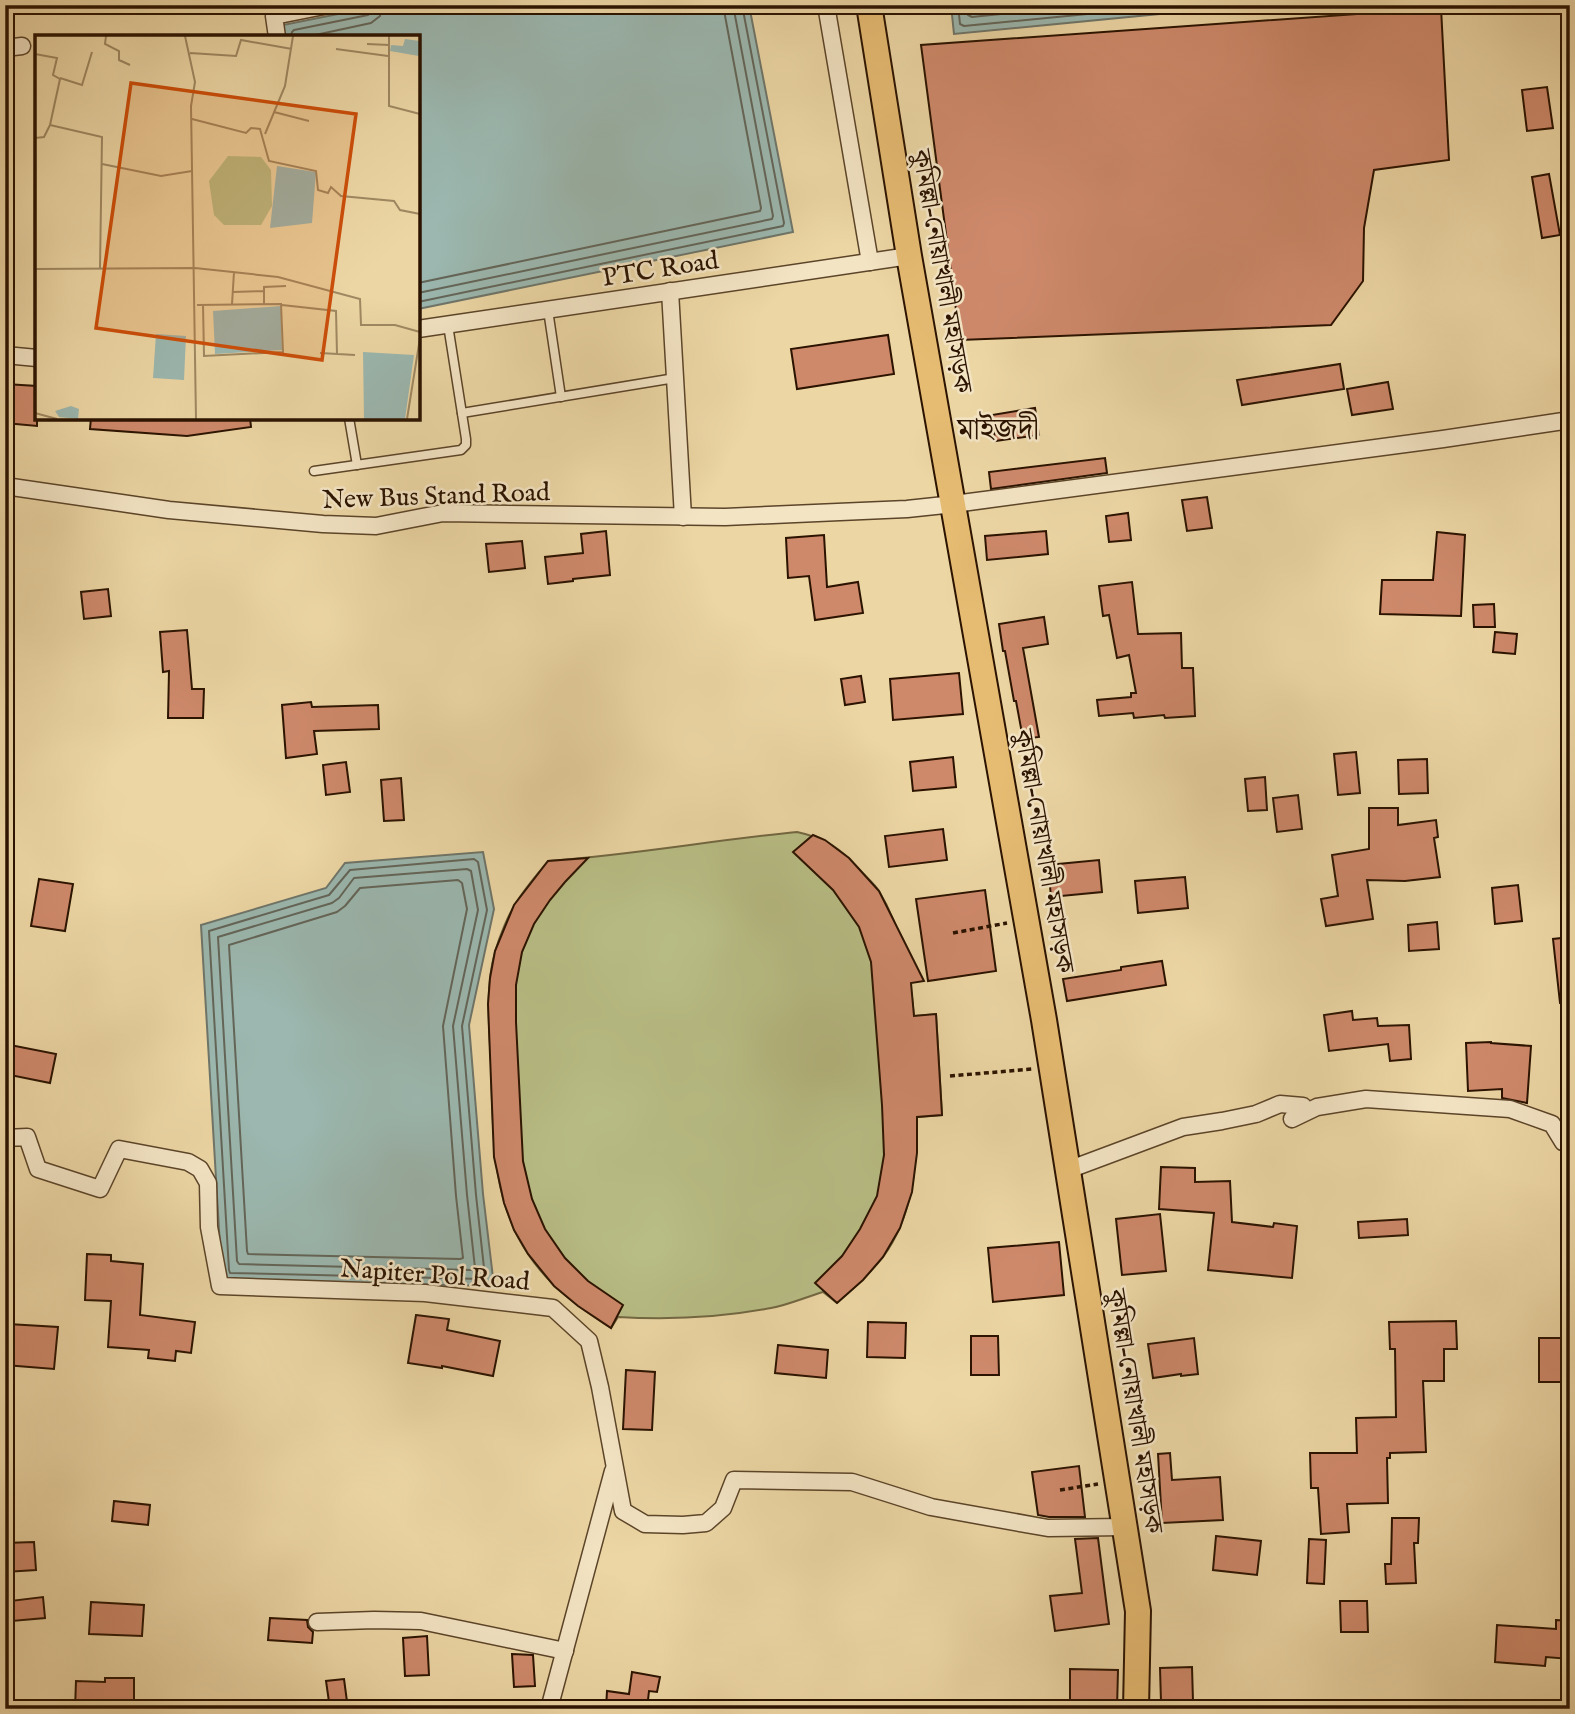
<svg xmlns="http://www.w3.org/2000/svg" width="1575" height="1714" font-family="'IM FELL English','Noto Serif Bengali',serif">
<rect width="100%" height="100%" fill="#ecd6a4"/>
<filter id="stains"><feTurbulence type="fractalNoise" baseFrequency=".00286" numOctaves="4"/><feColorMatrix values="0 0 0 0 .2 0 0 0 0 .09 0 0 0 0 .02 0 0 0 .5 -.17"/></filter>
<radialGradient id="worn" r=".72"><stop offset=".6" stop-color="#630" stop-opacity="0"/><stop offset="1" stop-color="#630" stop-opacity=".3"/></radialGradient>
<path fill="#b8bd85" stroke="#726842" stroke-width="2" d="M 797,832 C 826,838 841,849 860,870 C 866,877 874,883 879,891 C 902,929 910,972 914,1016 L 936,1014 L 942,1115 L 917,1117 C 917,1166 913,1216 883,1257 C 870,1274 853,1289 837,1303 L 823,1292 C 806,1297 788,1305 771,1308 C 719,1318 670,1320 618,1317 L 611,1328 C 579,1307 549,1286 528,1254 C 490,1198 493,1128 491,1063 C 489,1026 485,988 495,952 C 499,938 508,915 516,903 C 525,888 537,875 548,861 C 631,855 714,840 797,832 Z"/>
<g fill="#9bb7af" stroke="#6e7569" stroke-width="2">
<polygon points="383,5 749,5 793,232 418,309 418,37 285,37 283,25"/>
<polygon points="951,5 1159,5 1159,14 954,34"/>
<polygon points="483,852 494,909 469,1025 483,1194 494,1286 222,1280 201,925 326,888 345,863"/>
</g>
<g fill="none" stroke-linecap="round" stroke-linejoin="round">
<g stroke="#636558" stroke-width="2">
<polyline points="958,5 960,24 964,26 1149,8 1152,5"/>
<polyline points="967,5 968,15 972,17 1088,5"/>
<polyline points="291,37 292,32 294,30 368,15 373,11 374,5"/>
<polyline points="306,37 371,23 380,16 382,5"/>
<polyline points="418,283 760,211 761,208 723,5"/>
<polyline points="418,293 772,219 773,216 733,5"/>
<polyline points="418,302 783,226 784,223 742,5"/>
<polygon points="474,859 478,862 487,910 462,1026 476,1195 485,1277 482,1279 230,1273 229,1270 209,931 329,895 350,870"/>
<polygon points="467,869 471,871 478,910 453,1026 467,1195 475,1268 472,1270 239,1264 237,1261 218,937 332,903 339,898 354,878"/>
<polygon points="458,880 462,883 467,909 443,1026 456,1196 463,1258 460,1259 248,1254 247,1251 229,945 337,912 345,906 360,888"/>
</g>
</g>
<g fill="#ce896b" stroke="#2b1300" stroke-width="2">
<polygon points="1441,8 1449,160 1374,170 1364,228 1363,281 1331,325 960,340 921,45"/>
<polygon points="1547,87 1553,128 1527,131 1522,90"/>
<polygon points="1549,174 1560,235 1542,238 1532,177"/>
<polygon points="888,335 894,374 797,389 791,349"/>
<polygon points="1340,364 1344,389 1242,405 1237,380"/>
<polygon points="1388,382 1393,409 1352,415 1347,389"/>
<polygon points="5,384 37,386 37,426 5,423"/>
<polygon points="1035,408 1039,435 995,441 992,415"/>
<polygon points="91,418 250,418 251,427 187,436 90,429"/>
<polygon points="1105,458 1107,473 991,489 989,472"/>
<polygon points="1207,497 1212,528 1187,531 1182,500"/>
<polygon points="1128,513 1131,540 1109,542 1106,516"/>
<polygon points="606,531 610,575 573,579 573,581 548,584 545,557 583,553 581,534"/>
<polygon points="1046,531 1048,554 987,560 985,536"/>
<polygon points="1437,532 1465,535 1461,616 1380,614 1382,580 1433,580"/>
<polygon points="824,535 827,587 858,582 863,613 815,620 809,576 788,578 786,538"/>
<polygon points="522,541 525,568 489,572 486,544"/>
<polygon points="1132,582 1138,634 1181,633 1182,668 1193,668 1195,716 1165,718 1164,715 1134,718 1133,713 1099,716 1097,700 1131,697 1131,693 1136,693 1129,655 1117,658 1109,615 1103,616 1099,586"/>
<polygon points="108,589 111,616 84,619 81,592"/>
<polygon points="1494,604 1495,627 1474,627 1473,605"/>
<polygon points="1044,617 1048,644 1023,648 1039,737 1023,739 1016,701 1014,701 1005,651 1003,651 999,624"/>
<polygon points="187,630 192,689 204,689 203,718 168,718 169,671 163,672 160,632"/>
<polygon points="1495,632 1517,634 1515,654 1493,652"/>
<polygon points="959,673 963,714 893,720 890,679"/>
<polygon points="861,676 865,702 845,705 841,679"/>
<polygon points="311,702 312,707 378,705 379,729 314,731 317,754 286,758 282,705"/>
<polygon points="1356,752 1360,793 1338,795 1334,754"/>
<polygon points="953,757 956,787 913,791 910,762"/>
<polygon points="1427,759 1428,793 1399,794 1398,760"/>
<polygon points="346,762 350,792 326,795 323,765"/>
<polygon points="1265,777 1267,810 1248,811 1245,779"/>
<polygon points="401,778 404,820 384,821 381,780"/>
<polygon points="1298,795 1302,829 1277,832 1273,798"/>
<polygon points="1369,808 1398,808 1398,825 1436,820 1438,837 1434,838 1440,877 1405,881 1367,880 1373,919 1326,926 1321,899 1338,896 1332,855 1369,849"/>
<polygon points="943,829 947,860 889,867 885,836"/>
<polygon points="813,835 825,840 849,858 879,891 924,981 911,983 914,1016 936,1014 942,1115 917,1117 917,1153 912,1192 900,1228 883,1257 863,1280 837,1303 815,1283 842,1256 860,1229 877,1196 884,1155 882,1105 871,962 859,927 833,890 793,852"/>
<polygon points="588,858 565,882 550,900 534,924 522,952 516,985 516,1022 523,1161 532,1199 545,1229 565,1258 588,1281 623,1305 611,1328 578,1306 554,1286 528,1254 514,1230 504,1203 494,1157 488,1004 490,978 495,951 514,905 548,861"/>
<polygon points="1099,860 1102,892 1051,897 1048,865"/>
<polygon points="1185,877 1188,908 1138,913 1135,881"/>
<polygon points="39,879 73,884 65,931 31,926"/>
<polygon points="1518,885 1522,921 1495,924 1492,888"/>
<polygon points="985,890 996,971 928,981 916,899"/>
<polygon points="1437,922 1439,949 1409,951 1408,925"/>
<polygon points="1570,937 1570,1002 1560,1003 1553,939"/>
<polygon points="1162,961 1166,985 1067,1001 1063,979 1121,970 1121,967"/>
<polygon points="1352,1011 1353,1020 1377,1018 1378,1026 1409,1025 1411,1059 1390,1061 1388,1044 1329,1051 1324,1015"/>
<polygon points="1491,1042 1491,1043 1531,1046 1527,1103 1502,1098 1502,1089 1468,1091 1466,1043"/>
<polygon points="5,1044 56,1054 50,1083 5,1074"/>
<polygon points="1161,1167 1195,1168 1195,1182 1230,1181 1232,1222 1273,1227 1274,1223 1297,1226 1292,1278 1208,1270 1214,1213 1159,1209"/>
<polygon points="1160,1214 1166,1271 1122,1275 1116,1219"/>
<polygon points="1407,1219 1408,1235 1359,1238 1358,1222"/>
<polygon points="1059,1242 1064,1295 993,1302 988,1248"/>
<polygon points="87,1254 111,1255 111,1261 143,1264 140,1315 195,1322 191,1353 176,1351 175,1361 148,1358 149,1350 108,1347 111,1301 85,1300"/>
<polygon points="416,1315 449,1319 447,1330 500,1341 493,1376 442,1366 442,1368 408,1363"/>
<polygon points="1456,1321 1457,1349 1444,1349 1444,1381 1423,1381 1426,1452 1390,1453 1390,1458 1387,1458 1388,1503 1347,1504 1349,1532 1321,1534 1318,1488 1311,1488 1310,1453 1357,1453 1356,1418 1396,1417 1395,1349 1390,1349 1389,1322"/>
<polygon points="868,1322 906,1323 905,1358 867,1357"/>
<polygon points="8,1324 58,1327 54,1369 5,1365"/>
<polygon points="971,1336 998,1336 999,1375 971,1375"/>
<polygon points="1194,1338 1198,1374 1181,1376 1181,1374 1153,1378 1148,1344"/>
<rect x="1539" y="1338" width="29" height="44"/>
<polygon points="778,1345 828,1350 826,1378 775,1373"/>
<polygon points="626,1370 655,1372 652,1430 623,1429"/>
<polygon points="1170,1453 1172,1480 1220,1477 1223,1520 1162,1523 1158,1454"/>
<polygon points="1079,1466 1085,1517 1049,1517 1038,1515 1032,1472"/>
<polygon points="114,1501 150,1505 148,1525 112,1521"/>
<polygon points="1392,1518 1419,1518 1418,1543 1414,1543 1416,1583 1386,1584 1385,1564 1391,1564"/>
<polygon points="1216,1536 1261,1541 1257,1575 1213,1570"/>
<polygon points="1098,1538 1109,1624 1055,1631 1050,1596 1082,1593 1075,1539"/>
<polygon points="1309,1539 1326,1540 1324,1584 1307,1583"/>
<polygon points="34,1542 36,1570 5,1572 5,1543"/>
<polygon points="43,1597 45,1618 12,1621 10,1601"/>
<polygon points="1340,1601 1367,1601 1368,1632 1341,1632"/>
<polygon points="91,1602 144,1605 142,1636 89,1634"/>
<polygon points="270,1618 307,1620 308,1627 313,1632 312,1643 268,1640"/>
<polygon points="1556,1620 1570,1621 1570,1659 1546,1657 1545,1666 1495,1662 1497,1625 1556,1629"/>
<polygon points="427,1636 429,1675 405,1676 403,1638"/>
<polygon points="512,1654 533,1655 535,1686 514,1687"/>
<polygon points="1192,1667 1193,1701 1161,1702 1160,1668"/>
<polygon points="1070,1669 1118,1670 1117,1709 1070,1709"/>
<polygon points="632,1672 660,1677 657,1692 649,1691 647,1709 606,1709 607,1691 629,1694"/>
<polygon points="105,1678 134,1678 134,1709 75,1709 76,1681 105,1682"/>
<polygon points="344,1679 348,1709 330,1709 326,1681"/>
</g>
<g fill="none" stroke-linecap="round" stroke-linejoin="round">
<defs>
<g id="service">
<polyline points="548,310 561,397"/>
<polyline points="462,413 675,378"/>
<polyline points="349,418 357,465"/>
<polyline points="314,471 461,450 466,445 466,439 448,325"/>
</g>
<g id="minor">
<polyline points="826,5 870,262"/>
<polyline points="277,37 274,16 329,5"/>
<polyline points="5,48 22,46"/>
<polyline points="670,291 683,517"/>
<polyline points="418,329 909,256"/>
<polyline points="5,355 37,358"/>
<polyline points="5,486 169,510 323,524 376,526 443,513 725,517 907,509 954,504 1443,439 1570,420"/>
<polyline points="5,1138 27,1137 38,1169 100,1189 119,1149 188,1162 200,1169 208,1183 209,1227 220,1286 425,1293 553,1308 589,1341 600,1387 623,1511 645,1524 683,1525 706,1523 723,1508 734,1480 852,1482 931,1507 1048,1528 1124,1527"/>
<polyline points="1068,1170 1183,1127 1222,1121 1256,1114 1280,1104 1303,1106 1292,1119 1317,1107 1366,1099 1510,1109 1552,1124 1563,1142 1570,1142"/>
<polyline points="317,1622 374,1620 421,1621 565,1651"/>
<polyline points="549,1709 613,1471"/>
</g>
<polyline id="trunk" points="869,5 909,256 1044,1020 1138,1611 1136,1709"/>
</defs>
<use href="#service" stroke="#5b4429" stroke-width="11"/>
<use href="#minor" stroke="#5b4429" stroke-width="19"/>
<use href="#trunk" stroke="#2b1300" stroke-width="28"/>
<g stroke="#2b1300" stroke-width="3.5" stroke-dasharray="5 3.5" stroke-linecap="butt">
<polyline points="953,933 1007,923"/>
<polyline points="950,1076 1032,1069"/>
<polyline points="1060,1490 1098,1484"/>
</g>
<use href="#service" stroke="#f3e4c4" stroke-width="8"/>
<use href="#minor" stroke="#f3e4c4" stroke-width="16"/>
<use href="#trunk" stroke="#e6bb72" stroke-width="24"/>
</g>
<g text-anchor="middle" stroke-width="5" stroke-linejoin="round" paint-order="stroke">
<g font-size="26" fill="#2b1300" stroke="#f3e4c4">
<text transform="translate(660 268) rotate(-9)" y="9">PTC Road</text>
<text transform="translate(943 271) rotate(80)" y="9">কুমিল্লা–নোয়াখালী মহাসড়ক</text>
<text transform="translate(436 495) rotate(-2)" y="9">New Bus Stand Road</text>
<text transform="translate(1045 851) rotate(80)" y="9">কুমিল্লা–নোয়াখালী মহাসড়ক</text>
<text transform="translate(435 1274) rotate(4)" y="9">Napiter Pol Road</text>
<text transform="translate(1136 1411) rotate(81)" y="9">কুমিল্লা–নোয়াখালী মহাসড়ক</text>
</g>
<g font-size="30" fill="#2b1300" stroke="#f3e4c4">
<text x="998" y="439">মাইজদী</text>
</g>
</g>
<g transform="translate(35 35)">
<rect width="385" height="385" fill="#ecd6a4"/>
<path d="M 193,121 L 226,122 L 236,135 L 237,171 L 226,190 L 189,190 L 179,180 L 174,146 Z" fill="#b8bd85"/>
<path d="M 370,4 L 385,6 L 384,21 L 355,16 L 356,10 L 368,11 ZM 242,131 L 281,137 L 277,188 L 235,193 ZM 246,271 L 247,315 L 180,319 L 178,276 ZM 121,299 L 151,301 L 149,345 L 118,343 ZM 328,317 L 379,320 L 370,384 L 329,384 ZM 36,371 L 44,374 L 43,384 L 24,382 L 20,376 Z" fill="#9bb7af"/>
<path fill="none" stroke="#9f8862" stroke-width="2" d="M 71,1 L 70,9 L 84,16 L 84,25 L 95,30M 150,1 L 160,47 L 156,71 L 161,384M 354,1 L 354,71 L 385,79M 332,9 L 354,10M 301,14 L 353,21M 155,18 L 201,21 L 206,5 L 257,14M 0,19 L 22,23 L 18,40 L 25,44 L 15,90 L 67,102 L 65,233M 25,43 L 47,50 L 57,17M 239,77 L 274,86M 157,84 L 211,98 L 216,93 L 225,94 L 234,126 L 281,136 L 283,155 L 293,158 L 296,152 L 306,161 L 359,166 L 365,175 L 385,179M 230,99 L 250,51 L 258,1M 0,103 L 9,102 L 15,90M 67,129 L 126,141 L 157,136M 0,234 L 160,233 L 243,242 L 325,264 L 326,290 L 360,290 L 385,297M 198,257 L 229,256M 197,269 L 199,237M 229,269 L 229,252 L 251,251M 162,270 L 246,269 L 248,317 L 169,321 L 168,270M 247,270 L 301,276 L 302,319M 285,318 L 320,320M 0,378 L 22,384M 372,384 L 385,303"/>
<path fill="#cc4e0a" fill-opacity="0.15" stroke="#cc4e0a" stroke-width="3.5" d="M 96,48 L 321,79 L 287,325 L 61,293 Z"/>
<rect width="385" height="385" fill="none" stroke="#2b1300" stroke-width="3.5"/>
</g>
<rect width="1575" height="1714" fill="none" stroke="#ecd6a4" stroke-width="28"/>
<rect x="7" y="7" width="1561" height="1700" fill="none" stroke="#2b1300" stroke-width="3.5"/>
<rect x="14" y="14" width="1547" height="1686" fill="none" stroke="#2b1300" stroke-width="2"/>
<rect width="100%" height="100%" filter="url(#stains)"/>
<rect width="100%" height="100%" fill="url(#worn)"/>
</svg>
